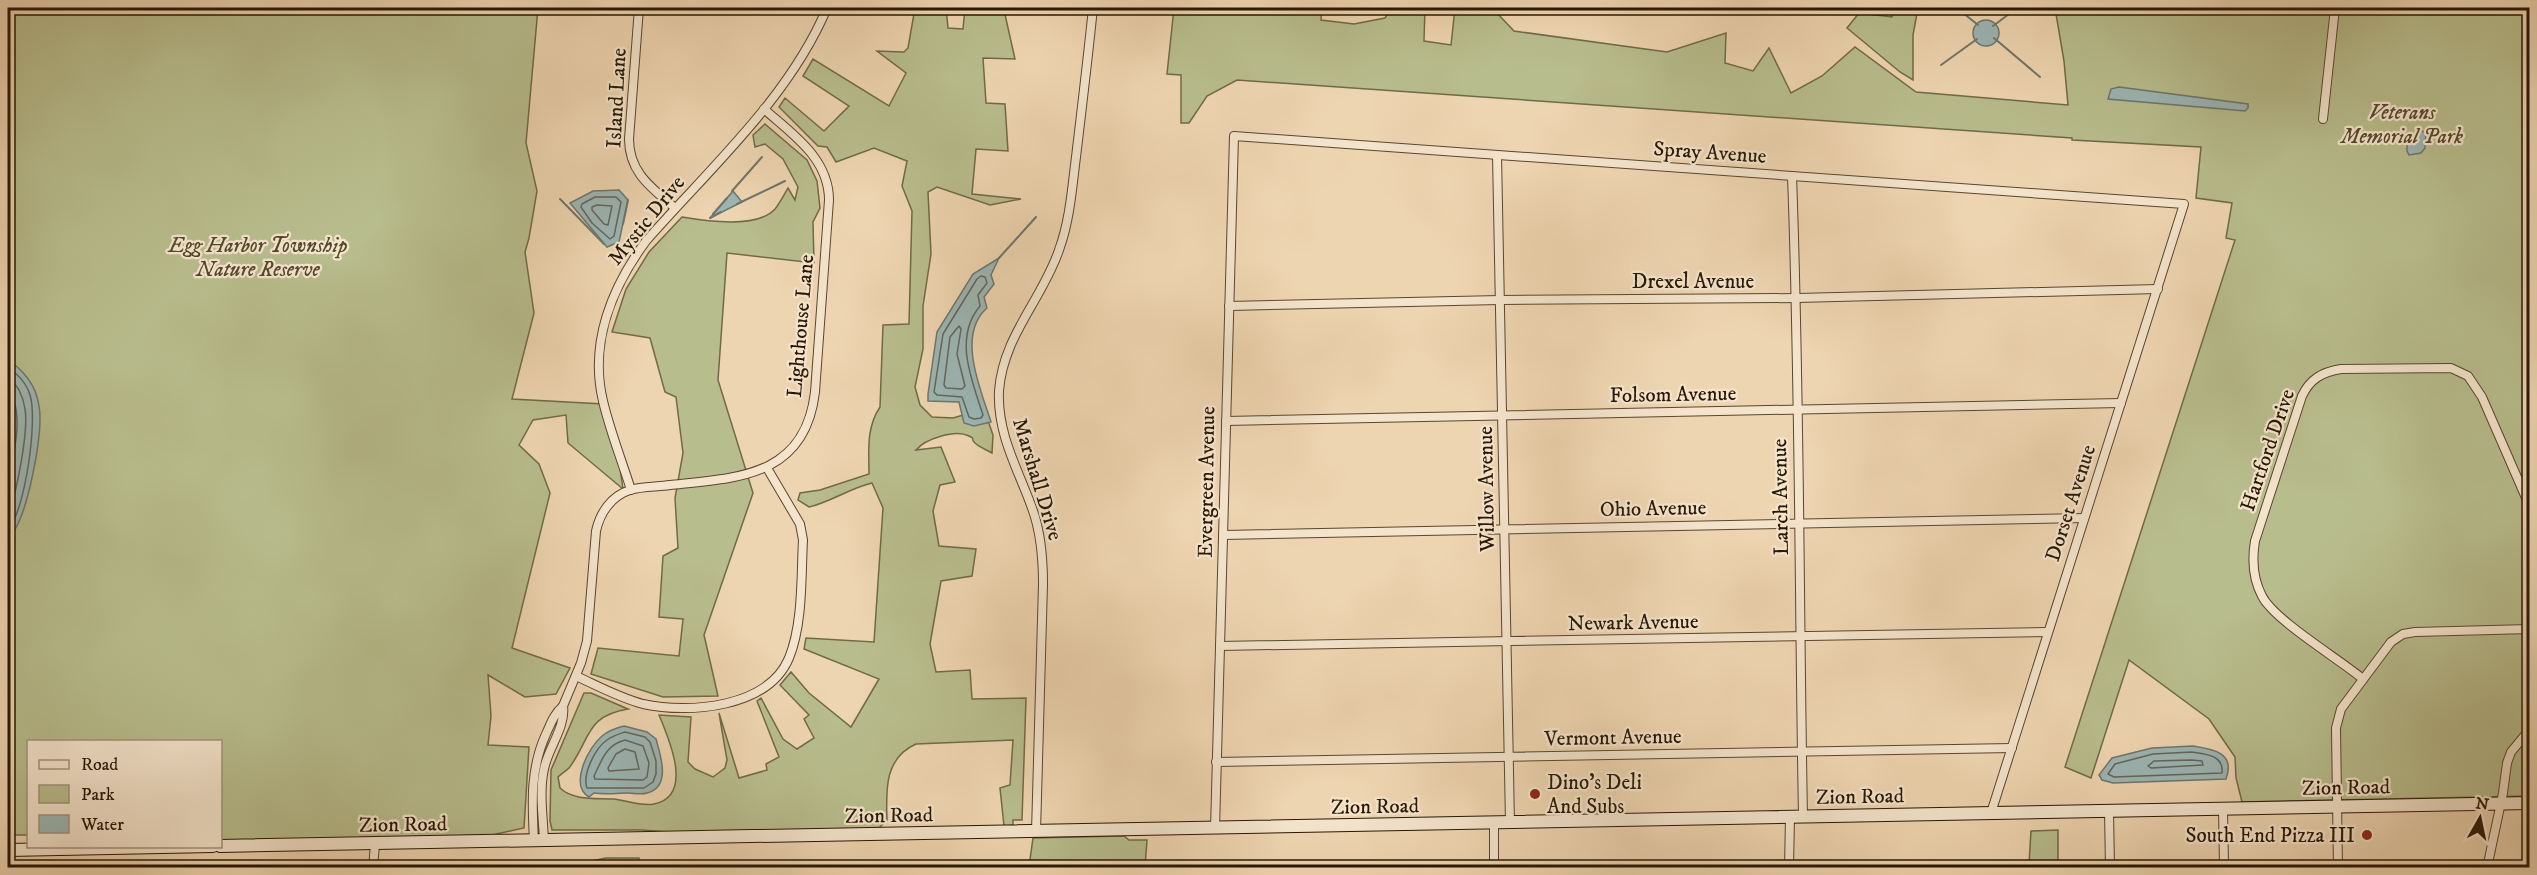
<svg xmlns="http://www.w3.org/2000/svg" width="2537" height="875" font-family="'IM FELL DW Pica',serif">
<rect width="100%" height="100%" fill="#eed5b1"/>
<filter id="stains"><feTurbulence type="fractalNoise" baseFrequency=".00333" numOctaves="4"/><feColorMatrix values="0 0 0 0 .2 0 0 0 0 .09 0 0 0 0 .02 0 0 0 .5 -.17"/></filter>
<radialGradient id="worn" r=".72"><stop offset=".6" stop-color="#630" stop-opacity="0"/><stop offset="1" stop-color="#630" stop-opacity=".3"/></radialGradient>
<g fill="#b8bd8d" stroke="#706a48" stroke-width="1.5">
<polygon points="8,8 538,8 526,143 537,191 529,238 525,252 534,313 512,399 604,404 617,448 623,489 568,443 566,415 533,420 519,445 539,464 550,493 512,648 570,668 556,694 525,697 488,675 491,716 488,745 529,747 524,828 492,835 221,841 220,742 28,742 28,835 8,835"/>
<path d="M 915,8 L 946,8 L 948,28 L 963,29 L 965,8 L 1004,10 L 1015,59 L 983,58 L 986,103 L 1005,104 L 1008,151 L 976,149 L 972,194 L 1021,199 L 990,205 L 937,187 L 928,192 L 931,254 L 923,306 L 923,349 L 915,387 L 920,405 L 932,417 L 953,418 L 984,409 L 993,435 L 992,453 C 987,450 979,447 975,443 C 969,437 977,440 969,436 C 955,429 925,439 916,450 L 941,447 L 955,482 L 940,485 L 933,511 L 939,546 L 976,549 L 972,576 L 941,581 L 930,644 L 936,672 L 970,670 L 972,699 L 1026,698 L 1022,820 L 1013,820 L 1013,825 L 1004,826 L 1000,788 L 1010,785 L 1013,740 L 916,744 C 884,758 886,791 887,820 L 878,829 L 670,832 L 642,830 L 552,830 L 550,821 L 551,770 L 584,693 L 591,693 L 628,709 C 585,716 591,739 569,768 C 566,771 562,773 558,777 L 560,788 C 574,801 596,798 613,799 C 627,800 640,807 654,804 C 695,796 668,737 659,715 L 691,717 L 688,762 L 695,769 L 713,777 L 725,768 L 727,760 L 719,713 L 739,778 L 767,770 L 766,764 L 779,757 L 757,701 L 761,698 L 783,739 L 797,749 L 814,738 L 804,719 L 809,715 L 780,685 L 791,672 L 809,693 L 851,727 L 879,679 L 804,649 L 806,638 L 874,642 L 883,508 L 872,483 C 850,488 831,502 809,507 L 798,500 L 800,493 L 820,490 L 869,474 C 869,450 866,428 880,407 L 883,325 L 909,324 L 912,211 L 902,186 L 907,161 L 874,148 L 836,162 L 827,147 L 818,146 L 779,107 L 785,98 L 824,131 L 849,106 L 803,76 L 813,59 L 889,106 L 906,73 L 877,51 L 904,52 L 908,48 Z"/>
<polygon points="1174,8 1322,8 1321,20 1354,24 1385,18 1391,8 1425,8 1424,41 1451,45 1455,8 1495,11 1514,31 1667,52 1726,33 1725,63 1753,71 1769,48 1791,93 1822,76 1855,47 1916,92 2068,105 2064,61 2055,8 2529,8 2529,796 2242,802 2236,778 2235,757 2209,719 2129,660 2091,778 2065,767 2235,240 2226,238 2232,203 2196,198 2201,147 2072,140 2072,138 1237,80 1207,96 1189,123 1181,123 1181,75 1167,74"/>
<polygon points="1894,8 1918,8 1913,35 1913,80 1900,72 1847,28 1859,13 1892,17"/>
<path d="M 765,124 L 807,160 L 817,181 L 820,208 L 813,222 L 814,263 L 727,253 L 718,380 L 753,493 L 704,635 L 718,696 L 663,697 L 591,674 L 598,648 L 679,656 L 683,619 L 659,617 L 663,556 L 678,548 L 675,498 L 683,453 L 676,397 L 665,392 L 650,338 L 612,332 L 626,289 L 649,252 L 682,217 C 705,221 757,229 775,209 C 780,203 784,195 788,188 L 795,200 L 798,187 L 783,159 L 765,144 L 755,147 L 753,135 Z"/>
<polygon points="2058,830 2058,867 1978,867 1978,865 2029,864 2031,831"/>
<polygon points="1124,836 1129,840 1147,840 1145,867 1029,867 1033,838"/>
<polygon points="606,858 639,858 639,867 563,867"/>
</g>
<g fill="#9cb6b5" stroke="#6e766e" stroke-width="1.5">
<circle cx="1986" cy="33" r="13"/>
<polygon points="2119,87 2248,104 2248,108 2245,111 2108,99 2111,89"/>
<path d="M 2422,131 L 2426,133 L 2425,148 L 2421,153 L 2409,155 L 2407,151 C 2406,142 2413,133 2422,131 Z"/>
<polygon points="619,190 628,200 619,242 607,247 570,203 593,191"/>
<polygon points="733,191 742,202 710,218"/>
<path d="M 999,258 L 991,275 L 994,284 L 984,297 L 987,308 C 956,335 981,390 991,422 L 974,426 L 964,423 L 959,402 L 928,401 L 928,394 L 937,332 L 973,274 Z"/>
<path d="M 8,359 C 20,369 29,377 35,391 C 38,399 40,409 40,418 C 40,443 27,523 8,538 Z"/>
<path d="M 624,726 L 647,732 L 656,739 C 660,754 672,787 647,793 C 641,795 634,793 628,793 C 617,793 605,795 594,793 L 589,797 C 569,785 588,748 602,736 C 608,731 616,728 624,726 Z"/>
<path d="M 2193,746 C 2212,749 2236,752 2226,779 L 2113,783 L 2102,780 L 2099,775 L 2112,758 L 2152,748 Z"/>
</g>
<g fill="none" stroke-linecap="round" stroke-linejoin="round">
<g stroke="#62665c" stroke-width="1.5">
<polygon points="595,197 616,197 621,202 614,236 610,239 592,223 581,207 582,204"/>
<polygon points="597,205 612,206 608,225 604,224 592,210 592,207"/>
<path d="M 981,276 L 985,277 L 987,283 L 978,295 L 980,306 C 953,338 972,380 983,415 L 981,418 L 974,419 L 969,417 L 962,397 L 937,395 L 934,392 L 943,334 L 977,279 Z"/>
<polygon points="959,326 961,329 957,354 965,386 962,389 946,388 944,385 950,337"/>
<path d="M 8,367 C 18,375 26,382 30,395 C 38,420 25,511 8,530"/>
<path d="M 8,376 C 18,385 23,395 25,409 C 29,431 16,495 8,516"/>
<path d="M 8,388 C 25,413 14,453 8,481"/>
<path d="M 625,732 L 645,737 L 650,742 L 656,761 L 656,774 L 653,782 L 644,788 L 587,788 C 582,775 595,748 607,740 C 612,736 619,734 625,732 Z"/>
<path d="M 625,740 L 643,746 L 649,763 L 647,777 L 643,780 L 595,779 L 594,776 C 602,760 606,745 625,740 Z"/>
<polygon points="625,749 635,752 639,769 609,771 608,768 616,754"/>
<path d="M 2192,752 C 2206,754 2224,755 2222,773 L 2114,777 L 2108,774 L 2115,764 L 2153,754 Z"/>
<polygon points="2192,760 2202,761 2203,765 2151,768 2148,766 2154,761"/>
</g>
<g stroke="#6e766e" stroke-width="2">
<polyline points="1957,8 1978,25"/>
<polyline points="1993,26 2017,8"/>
<polyline points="8,33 14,36"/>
<polyline points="1994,38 2040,77"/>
<polyline points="1941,65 1977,39"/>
<polyline points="732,191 762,157"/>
<polyline points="560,199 604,244"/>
<polyline points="737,204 785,181"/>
<polyline points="713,214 727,198"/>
<polyline points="710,218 721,212"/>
<polyline points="623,224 628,200"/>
<polyline points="999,258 1036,217"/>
</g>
<defs>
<g id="street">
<path d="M 639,8 L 629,139 C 629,173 652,188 675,208"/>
<polyline points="2323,119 2335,8"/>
<polyline points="1497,155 1510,823"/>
<path d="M 1792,176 C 1800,389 1799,603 1803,817"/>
<polyline points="1229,306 1500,300 1797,298 2158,289"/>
<polyline points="1226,421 2121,403"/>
<path d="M 631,490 C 622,461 610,431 603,401 C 589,343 612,287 646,241 C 710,168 789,98 827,8"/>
<polyline points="1223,535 2084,518"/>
<polyline points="1220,646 2047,632"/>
<path d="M 576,676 C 598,686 620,698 643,704 C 689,714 768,708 789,658 C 803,624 801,577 803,540 L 800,524 L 767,468"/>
<path d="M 2363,679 C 2339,659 2274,620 2262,596 C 2253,579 2252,559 2255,541 L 2302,396 C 2310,379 2322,372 2341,369 L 2451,368 L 2468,376 L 2482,397 L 2530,507"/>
<path d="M 563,706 L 581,663 L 587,641 L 596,531 C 600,513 611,496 630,490 C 642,486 657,487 670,485 C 738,478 805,477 815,392 L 829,200 C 829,158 792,134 764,109"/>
<polyline points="1216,762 2012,748"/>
<polyline points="2223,808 2224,868"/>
<polyline points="2109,811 2110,868"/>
<polyline points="1215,829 1234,136 2184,204 1991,813"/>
<path d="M 1036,832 L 1043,584 C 1043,558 1041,532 1032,508 C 1018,469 997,434 999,391 C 1003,336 1042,300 1059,250 C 1070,220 1072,188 1076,157 C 1082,107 1088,57 1093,8"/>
<path d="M 534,841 C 532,803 530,769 546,734 C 551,723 554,714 563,706 C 566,727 548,748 544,769 C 539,792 543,817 544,840"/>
<polyline points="373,868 375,844"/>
<polyline points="1494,868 1494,823"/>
<polyline points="1789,868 1790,817"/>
<polyline points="2338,868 2336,728 2341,709 2391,642 2403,634 2415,632 2530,629"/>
<polyline points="2487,868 2503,793 2507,763 2511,752 2530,729"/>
</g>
<g id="secondary">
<polyline points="220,846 2530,803"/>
<polyline points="8,850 213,846"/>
</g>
</defs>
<use href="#street" stroke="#5a462e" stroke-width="10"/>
<use href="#secondary" stroke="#281703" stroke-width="14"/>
<use href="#street" stroke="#f4e4cc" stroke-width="8"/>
<use href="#secondary" stroke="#f4e4cc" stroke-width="12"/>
</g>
<g fill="#8f2418" stroke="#f4e4cc" stroke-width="2">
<circle cx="1535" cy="794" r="6"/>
<circle cx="2367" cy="835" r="6"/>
</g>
<g text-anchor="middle" stroke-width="4.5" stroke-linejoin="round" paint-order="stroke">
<g font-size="21" fill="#281703" stroke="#f4e4cc">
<text transform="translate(616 98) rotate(-87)" y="7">Island Lane</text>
<text transform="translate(1710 152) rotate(4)" y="7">Spray Avenue</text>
<text transform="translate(646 220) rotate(-51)" y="7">Mystic Drive</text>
<text x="1693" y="288">Drexel Avenue</text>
<text transform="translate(800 326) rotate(-85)" y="7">Lighthouse Lane</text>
<text transform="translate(1673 394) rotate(-1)" y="7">Folsom Avenue</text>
<text transform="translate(2267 450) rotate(-71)" y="7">Hartford Drive</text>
<text transform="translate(1038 479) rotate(73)" y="7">Marshall Drive</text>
<text transform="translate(1206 482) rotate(-89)" y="7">Evergreen Avenue</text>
<text transform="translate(1486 489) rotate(-91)" y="7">Willow Avenue</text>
<text transform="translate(1780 497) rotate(-91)" y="7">Larch Avenue</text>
<text transform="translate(2070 503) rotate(-72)" y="7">Dorset Avenue</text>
<text transform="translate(1653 508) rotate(-1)" y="7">Ohio Avenue</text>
<text transform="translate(1633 622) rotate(-1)" y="7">Newark Avenue</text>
<text transform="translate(1613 737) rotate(-1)" y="7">Vermont Avenue</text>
<text transform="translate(2346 787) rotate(-1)" y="7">Zion Road</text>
<text transform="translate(1860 796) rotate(-1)" y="7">Zion Road</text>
<text transform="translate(1375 806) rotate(-1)" y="7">Zion Road</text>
<text transform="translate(889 815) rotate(-1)" y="7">Zion Road</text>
<text transform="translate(403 824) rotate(-1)" y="7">Zion Road</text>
</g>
<g font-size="21" font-style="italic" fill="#53492c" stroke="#f4e4cc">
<text x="2402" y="119">Veterans<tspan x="2402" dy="24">Memorial Park</tspan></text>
<text x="258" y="252">Egg Harbor Township<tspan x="258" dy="24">Nature Reserve</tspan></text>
</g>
<g font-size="21" fill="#281703" stroke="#f4e4cc" text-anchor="start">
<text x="1547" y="789">Dino's Deli<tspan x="1547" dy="24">And Subs</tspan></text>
<text x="2355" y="842" text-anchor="end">South End Pizza III</text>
</g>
</g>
<rect width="2537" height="875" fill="none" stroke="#eed5b1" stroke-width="30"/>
<rect x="9" y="9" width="2519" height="857" fill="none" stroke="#281703" stroke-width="3"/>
<rect x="15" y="15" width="2507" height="845" fill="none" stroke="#281703" stroke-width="1.5"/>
<rect x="27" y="740" width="195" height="108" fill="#f4e4cc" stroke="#a2927c" stroke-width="1.5"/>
<rect x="39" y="760" width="30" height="9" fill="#f4e4cc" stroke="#a2927c" stroke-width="1.5"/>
<text x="81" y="770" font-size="18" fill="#281703">Road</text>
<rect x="39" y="785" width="30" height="18" fill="#b8bd8d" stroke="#a2927c" stroke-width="1.5"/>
<text x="81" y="800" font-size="18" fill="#281703">Park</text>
<rect x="39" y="815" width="30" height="18" fill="#9cb6b5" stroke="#a2927c" stroke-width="1.5"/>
<text x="81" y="830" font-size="18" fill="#281703">Water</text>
<g transform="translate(2480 818) rotate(9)" stroke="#f4e4cc" stroke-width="4.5" paint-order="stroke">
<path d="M0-4.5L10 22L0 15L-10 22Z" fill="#281703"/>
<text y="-9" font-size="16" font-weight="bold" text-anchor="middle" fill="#281703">N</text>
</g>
<rect width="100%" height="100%" filter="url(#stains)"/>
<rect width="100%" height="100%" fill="url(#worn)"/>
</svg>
